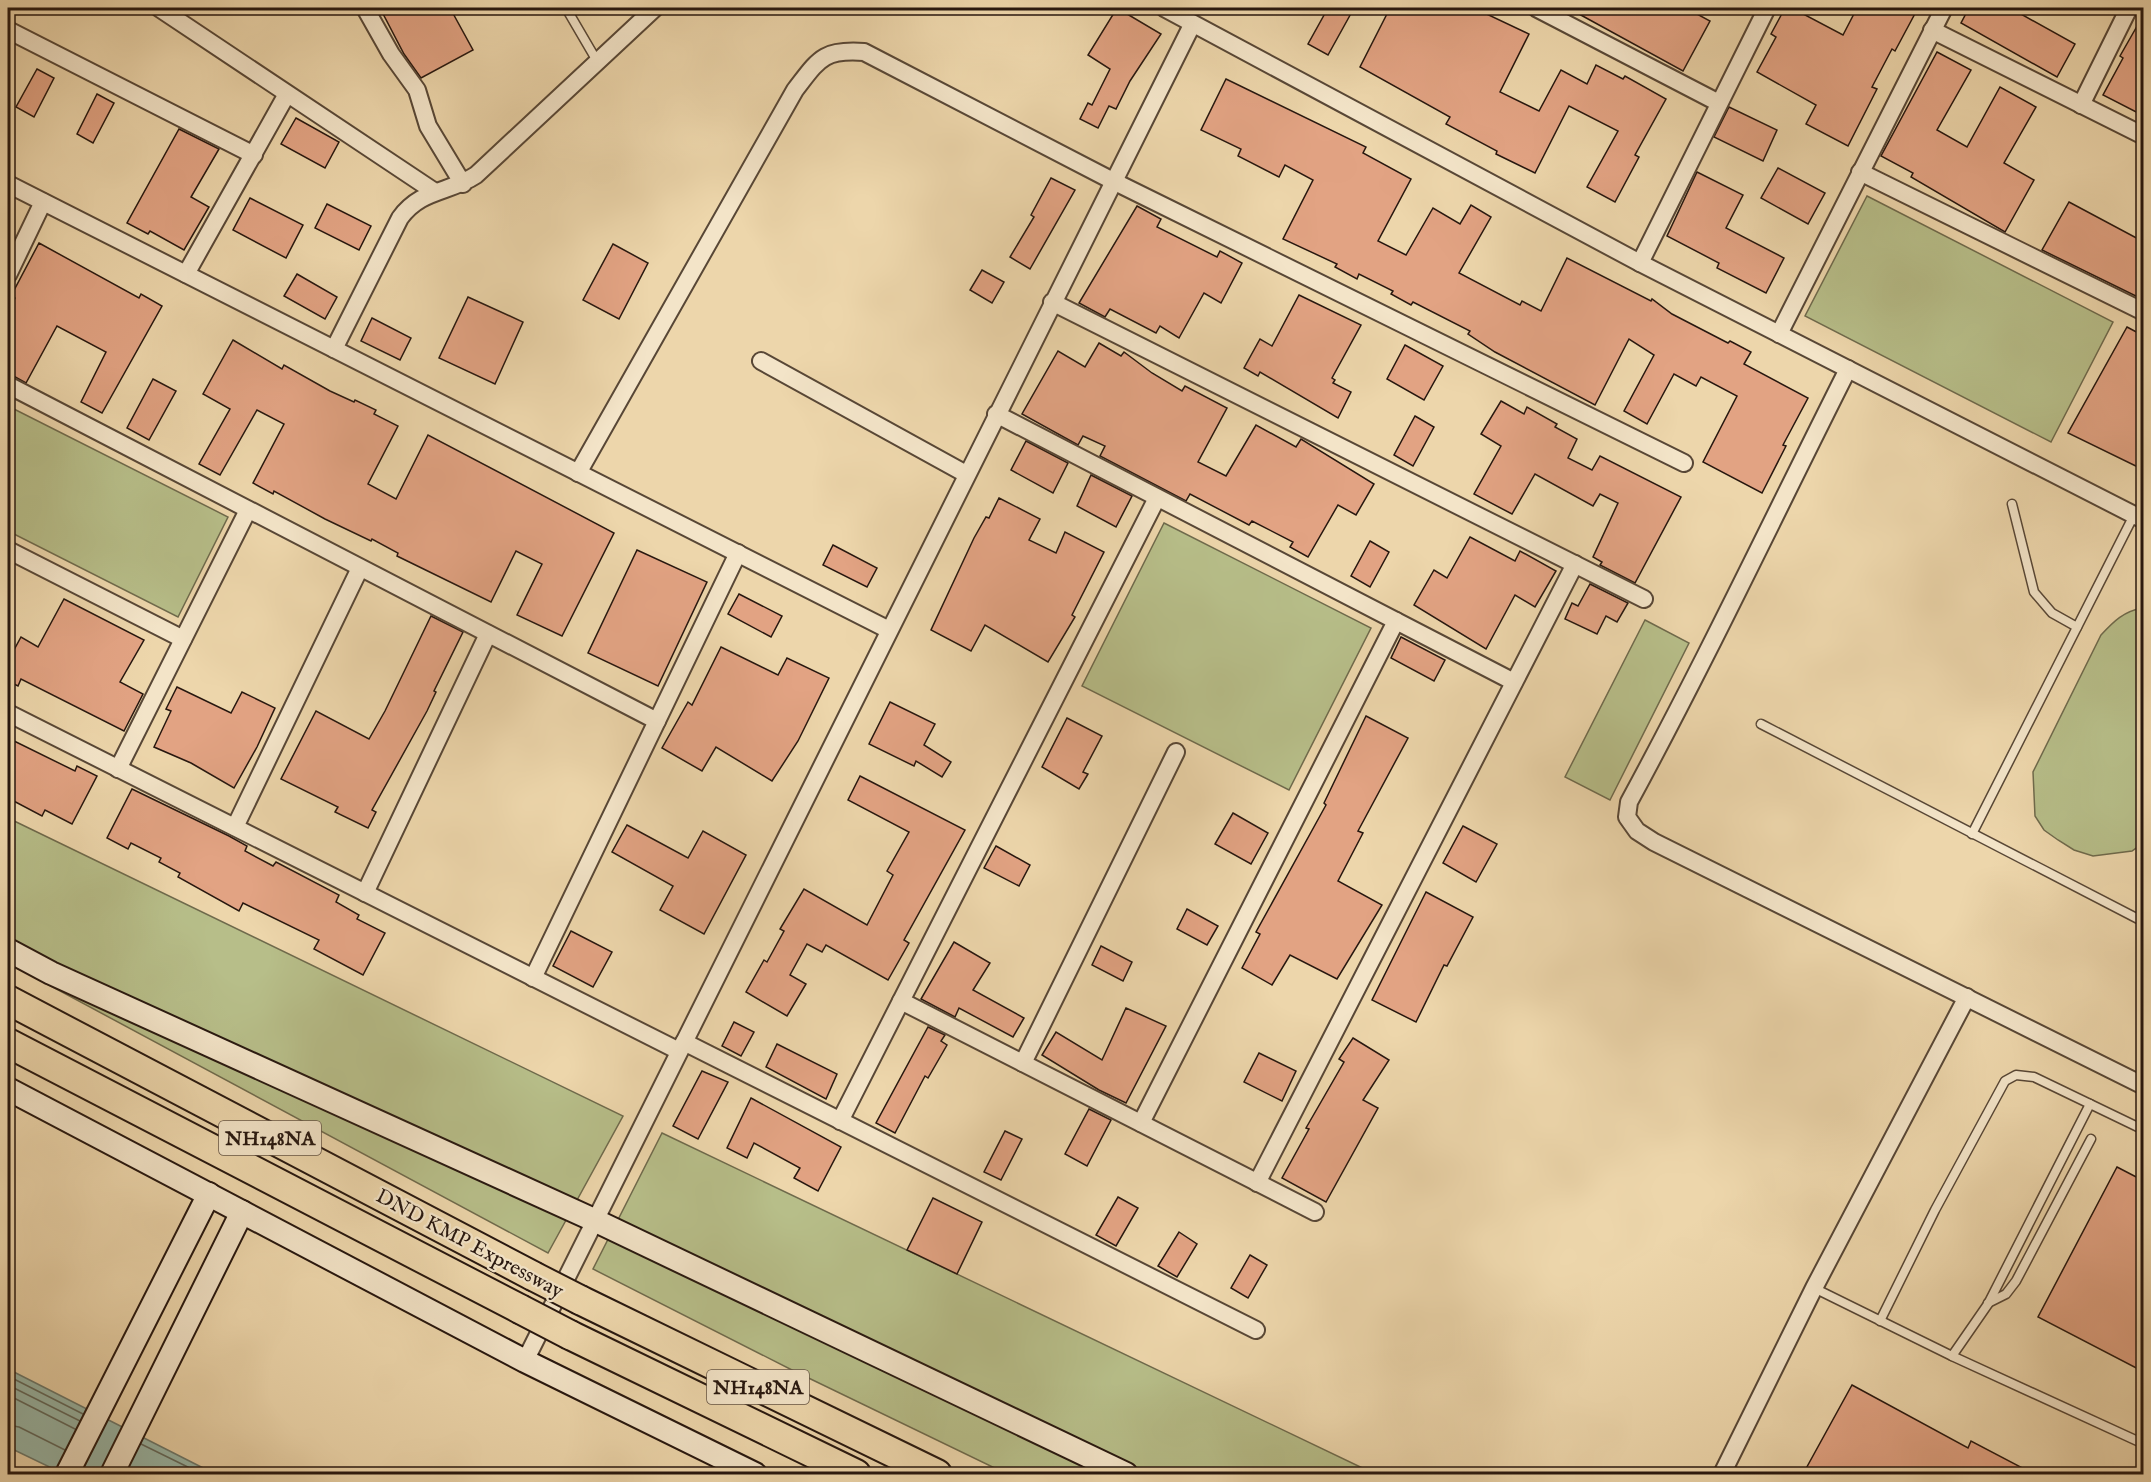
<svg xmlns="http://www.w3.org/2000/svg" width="2151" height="1482" font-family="'IM FELL English',serif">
<rect width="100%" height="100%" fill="#edd6ab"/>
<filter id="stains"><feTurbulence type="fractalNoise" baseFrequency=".00333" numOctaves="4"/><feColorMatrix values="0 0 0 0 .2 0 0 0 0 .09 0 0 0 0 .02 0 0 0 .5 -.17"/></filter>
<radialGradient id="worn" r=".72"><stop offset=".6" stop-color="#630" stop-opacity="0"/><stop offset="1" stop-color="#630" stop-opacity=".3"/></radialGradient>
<g fill="#b7be89" stroke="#6f6a4c" stroke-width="1.5">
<polygon points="1867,196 2113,322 2051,442 1805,316"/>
<polygon points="8,406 228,517 178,617 8,531"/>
<polygon points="1164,523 1371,628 1289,790 1082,686"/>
<path d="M 2143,608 L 2143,843 L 2132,851 L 2093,856 L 2074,850 L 2058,840 L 2044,830 L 2035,816 L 2033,772 L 2101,635 C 2114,621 2124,611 2143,608 Z"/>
<polygon points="1645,620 1689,643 1610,800 1565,777"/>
<polygon points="8,818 623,1116 548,1253 8,963"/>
<polygon points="662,1133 1375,1474 1007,1474 792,1370 593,1269"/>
</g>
<polygon fill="#99b9aa" stroke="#6b786c" stroke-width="1.5" points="8,1369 215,1474 64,1474 8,1447"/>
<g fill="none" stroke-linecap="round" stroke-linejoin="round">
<g stroke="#60685c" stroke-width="1.5">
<polyline points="8,1376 83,1414"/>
<polyline points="8,1385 80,1421"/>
<polyline points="8,1395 75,1429"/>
<polyline points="8,1425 19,1427 65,1450"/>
<polyline points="141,1444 202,1474"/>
</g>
</g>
<g fill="#e2a383" stroke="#27170f" stroke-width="1.5">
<polygon points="380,8 450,8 473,50 421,78 404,54"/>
<polygon points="1117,8 1161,34 1130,81 1116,109 1109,106 1098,128 1080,119 1088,103 1092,105 1110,69 1088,55"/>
<polygon points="1328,8 1354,8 1328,55 1308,44"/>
<polygon points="1390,8 1474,8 1529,34 1500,92 1539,111 1561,70 1587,84 1596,65 1623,79 1625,76 1666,99 1635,155 1639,157 1615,202 1587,187 1618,131 1569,106 1535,173 1496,154 1497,151 1446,124 1450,117 1360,67"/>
<polygon points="1568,8 1686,8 1710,21 1683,71"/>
<polygon points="1785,8 1792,8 1843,35 1857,8 1918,8 1895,51 1892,49 1872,87 1877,89 1848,146 1806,124 1816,105 1757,72 1776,37 1771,34"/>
<polygon points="1969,8 2022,8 2019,13 2075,44 2057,77 1961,23"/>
<polygon points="2144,14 2144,116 2103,95 2123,58 2120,56"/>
<polygon points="1937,52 1971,70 1937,130 1967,147 2000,87 2036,107 2004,163 2034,180 2005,232 1911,177 1913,173 1881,156"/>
<polygon points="37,69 54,78 34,117 16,107"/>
<polygon points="1226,79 1366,147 1363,153 1411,179 1378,241 1406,255 1433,208 1460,224 1471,205 1491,217 1459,273 1520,305 1522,301 1541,311 1567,258 1651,301 1652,299 1672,314 1728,343 1730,341 1751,352 1744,364 1808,398 1783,445 1786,446 1762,493 1703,462 1737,396 1701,377 1696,386 1674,374 1647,424 1624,411 1654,355 1629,339 1595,405 1495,352 1468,334 1470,331 1413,302 1411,305 1391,294 1393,291 1359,274 1357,279 1335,267 1337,264 1283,239 1313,180 1285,165 1279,177 1238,156 1241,149 1201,130"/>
<polygon points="97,94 114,103 93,143 77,134"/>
<polygon points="1729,107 1777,130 1763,161 1714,137"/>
<polygon points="296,118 339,142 325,168 281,144"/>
<polygon points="179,129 219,149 191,197 209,207 184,250 150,231 148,234 127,223"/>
<polygon points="1778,168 1825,193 1808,224 1761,198"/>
<polygon points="1697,172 1743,195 1726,228 1784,258 1766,293 1717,268 1719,263 1667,236"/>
<polygon points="1051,178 1075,190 1030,269 1010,257 1034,217 1031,215"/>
<polygon points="250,198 303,225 286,258 233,230"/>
<polygon points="2069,202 2144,242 2144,300 2042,250"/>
<polygon points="327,204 371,226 359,250 315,228"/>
<polygon points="1137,206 1161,219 1157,227 1217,257 1220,251 1242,263 1221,303 1204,293 1179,338 1160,326 1156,333 1110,309 1105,317 1079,303"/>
<polygon points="39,243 139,298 141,294 162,306 102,413 81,402 106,352 57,326 26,383 8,373 8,313 15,298 11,296"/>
<polygon points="613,244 648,263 619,319 583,300"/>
<polygon points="982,270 1004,282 992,303 970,290"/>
<polygon points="297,274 337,297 325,319 284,296"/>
<polygon points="1299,295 1361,325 1332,378 1335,380 1333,383 1351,392 1338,418 1260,372 1258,376 1244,368 1260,339 1272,346"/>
<polygon points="468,297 523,322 495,384 439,358"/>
<polygon points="372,318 411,338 400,360 361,341"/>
<polygon points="2127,327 2144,336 2144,470 2068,433"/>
<polygon points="233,340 282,369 284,365 330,391 354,402 355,400 376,410 374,414 398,426 368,484 396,499 428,435 614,533 562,636 517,615 542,564 516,551 491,602 397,556 398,553 372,539 371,541 325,519 274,491 273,494 253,483 284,424 257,410 220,475 199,464 230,409 203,394"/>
<polygon points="1099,343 1121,356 1124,352 1152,373 1182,391 1185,386 1227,408 1198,462 1226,476 1256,425 1296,447 1301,439 1374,484 1356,515 1338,505 1308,557 1290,547 1293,542 1252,521 1249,525 1190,494 1186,501 1100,456 1105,446 1083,436 1078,445 1022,414 1058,351 1085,367"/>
<polygon points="1405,345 1443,366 1424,400 1387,379"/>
<polygon points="153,379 176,391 149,440 127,428"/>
<polygon points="1501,401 1524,414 1527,407 1557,424 1555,427 1577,439 1568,458 1592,470 1600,456 1681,497 1635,583 1600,565 1602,562 1593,557 1618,503 1600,494 1593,506 1535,474 1512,514 1474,494 1501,446 1481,434"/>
<polygon points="1415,416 1434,427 1413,466 1394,455"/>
<polygon points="1026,441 1068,463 1053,493 1011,470"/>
<polygon points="1091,475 1132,496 1116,527 1077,506"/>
<polygon points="999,498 1040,519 1029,540 1056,553 1065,532 1104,552 1072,615 1075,617 1048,662 985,625 971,651 931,630 974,538 986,517 989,518"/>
<polygon points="1470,537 1515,561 1520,551 1556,571 1535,607 1515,595 1486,649 1414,605 1434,570 1447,578"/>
<polygon points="1370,541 1389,552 1370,587 1351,576"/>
<polygon points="833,545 877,568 867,587 823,565"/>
<polygon points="637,550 707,582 658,686 588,653"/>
<polygon points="1590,584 1628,603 1617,622 1606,616 1597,634 1565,619 1572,603 1578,606"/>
<polygon points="739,594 782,616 771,637 728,614"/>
<polygon points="64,599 144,640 120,682 143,694 124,731 21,679 18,686 8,681 8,661 21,637 38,647"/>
<polygon points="431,616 463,632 434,691 436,692 427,711 372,810 376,812 368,828 335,812 338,807 281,779 316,711 369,739 385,711"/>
<polygon points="1401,637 1445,660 1434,681 1391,658"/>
<polygon points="721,647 778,675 787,658 829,678 798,741 772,781 716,747 702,771 662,748 688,702 692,705"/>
<polygon points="177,687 231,713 242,692 275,708 257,747 234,788 191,763 154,747 171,711 166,709"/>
<polygon points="890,702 935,724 924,745 951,762 942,777 916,761 914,766 869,744"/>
<polygon points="1366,716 1408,738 1358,831 1363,833 1338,881 1382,905 1337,979 1290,955 1272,985 1242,968 1260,934 1256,932 1326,805 1324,803"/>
<polygon points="1067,718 1102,736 1083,772 1088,774 1079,789 1042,767"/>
<polygon points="8,738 75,771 77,766 97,776 72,824 45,810 42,816 8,798"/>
<polygon points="860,776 965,830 904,940 909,943 888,980 826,945 822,952 807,944 790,975 806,984 787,1016 746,992 764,960 767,962 784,931 780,929 804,889 867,925 893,875 887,871 909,832 848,800"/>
<polygon points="132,789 229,836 247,846 245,851 273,866 276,862 339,895 336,902 359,915 357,919 385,933 363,975 314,949 319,940 243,903 239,911 178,877 180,873 159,862 161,858 131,843 128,849 107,838"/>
<polygon points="1233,813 1268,833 1251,864 1215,844"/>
<polygon points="627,825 688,858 703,831 746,855 704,934 660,910 673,886 612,852"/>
<polygon points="1463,826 1497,844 1476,882 1443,863"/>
<polygon points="996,846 1030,865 1019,886 984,868"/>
<polygon points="1426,892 1473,917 1447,966 1444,965 1416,1022 1372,1000"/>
<polygon points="1187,909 1218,926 1207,945 1177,929"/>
<polygon points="571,931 612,952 593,987 553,966"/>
<polygon points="954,942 990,963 973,990 1024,1018 1013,1037 959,1008 955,1017 921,999"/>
<polygon points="1101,946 1132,962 1123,981 1092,965"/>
<polygon points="1126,1008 1166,1026 1126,1103 1099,1090 1042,1055 1056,1032 1102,1060"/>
<polygon points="734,1022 754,1032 741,1056 722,1046"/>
<polygon points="928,1027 945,1035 941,1041 947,1045 928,1078 925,1076 895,1133 876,1123"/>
<polygon points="1353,1038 1389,1060 1363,1100 1378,1108 1326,1202 1282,1178 1309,1129 1306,1128 1344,1062 1339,1059"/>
<polygon points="777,1044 837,1074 826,1099 766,1067"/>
<polygon points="1259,1053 1296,1071 1282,1101 1244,1082"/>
<polygon points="702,1071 728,1082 698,1139 673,1126"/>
<polygon points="751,1098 841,1147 818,1191 794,1178 800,1168 754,1143 747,1158 727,1148"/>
<polygon points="1089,1109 1111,1120 1087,1166 1065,1154"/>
<polygon points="1005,1131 1022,1139 1001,1180 984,1172"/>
<polygon points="2117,1167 2144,1181 2144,1372 2038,1317"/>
<polygon points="1118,1197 1138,1208 1116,1246 1096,1235"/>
<polygon points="933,1198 982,1222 957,1274 907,1250"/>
<polygon points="1179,1232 1197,1244 1177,1277 1158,1266"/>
<polygon points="1250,1255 1267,1265 1248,1298 1231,1288"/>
<polygon points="1852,1385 1968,1448 1971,1441 2034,1474 1803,1474"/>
</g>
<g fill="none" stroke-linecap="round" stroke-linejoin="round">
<defs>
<g id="lane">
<polyline points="566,8 597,61"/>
<polyline points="2012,504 2034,592 2052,613 2077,627"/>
<polyline points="1761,724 2144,922"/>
<polyline points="1972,834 2134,515"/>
<polyline points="1814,1288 1952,1356 2144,1444"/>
<polyline points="1988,1303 2006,1294 2016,1281 2091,1139"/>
<polyline points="1880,1321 1935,1210 2005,1081 2016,1075 2034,1077 2144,1130"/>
<polyline points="1952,1356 1988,1304 2090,1104"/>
</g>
<g id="street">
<polyline points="159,8 435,192"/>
<polyline points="365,8 391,54 417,90 428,126 463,184"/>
<polyline points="1164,8 1640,263 2144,520"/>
<polyline points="1536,8 1719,103"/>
<polyline points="8,30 254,155"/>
<polyline points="1932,30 2144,136"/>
<polyline points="2081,105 2129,8"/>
<polyline points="1860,172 2144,312"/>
<polyline points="8,184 889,630"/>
<polyline points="1640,263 1767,8"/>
<polyline points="186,274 287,94"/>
<polyline points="8,275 43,202"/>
<polyline points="1052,302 1644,599"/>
<polyline points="1779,334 1944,8"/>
<path d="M 334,349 L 400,218 C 421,189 449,193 476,175 L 655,8"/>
<polyline points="761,361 966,474"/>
<path d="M 1848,369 C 1775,514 1706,660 1629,802 L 1627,817 L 1637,831 L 1654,842 L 2144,1086"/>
<polyline points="8,385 657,721"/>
<polyline points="996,414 1514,682"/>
<path d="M 578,473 L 795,90 C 819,59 823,49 864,52 L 1113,181 L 1684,463"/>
<polyline points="8,550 183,639"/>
<polyline points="8,713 679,1051"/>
<polyline points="118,769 248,510"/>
<polyline points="235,827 360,568"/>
<polyline points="365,893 488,634"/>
<polyline points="533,978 738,553"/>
<polyline points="901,1001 1315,1212"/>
<polyline points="684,1042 1256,1330"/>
<polyline points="1023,1063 1176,752"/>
<polyline points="840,1121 1157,498"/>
<polyline points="1141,1123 1396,621"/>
<polyline points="1257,1183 1575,564"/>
<polyline points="525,1361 1192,25"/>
<polyline points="1722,1474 1814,1288 1967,997"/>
</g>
<g id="secondary">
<polyline points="8,950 51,973 594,1220 1126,1474"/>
<polyline points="8,1089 525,1361 755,1474"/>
<polyline points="67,1474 209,1194"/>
<polyline points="112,1474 242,1212"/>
</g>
<g id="highway">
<polyline points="8,1000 533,1276"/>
<polyline points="8,1043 520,1309"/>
<polyline points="580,1300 937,1474"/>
<polyline points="570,1335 856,1474"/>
</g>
</defs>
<use href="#lane" stroke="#584736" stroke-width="11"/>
<use href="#street" stroke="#584736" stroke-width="20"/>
<use href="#secondary" stroke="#27170f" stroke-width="26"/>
<use href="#highway" stroke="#27170f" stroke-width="32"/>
<use href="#lane" stroke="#f3e4c8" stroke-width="8"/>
<use href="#street" stroke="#f3e4c8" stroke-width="16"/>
<use href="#secondary" stroke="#f3e4c8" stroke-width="22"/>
<use href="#highway" stroke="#edd6ab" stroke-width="28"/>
<defs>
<g id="highway-bridge">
<polyline points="533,1276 580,1300"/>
<polyline points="520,1309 570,1335"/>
</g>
</defs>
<use href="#highway-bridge" stroke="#27170f" stroke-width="32" stroke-linecap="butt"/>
<use href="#highway-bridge" stroke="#edd6ab" stroke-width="28"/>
</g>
<g text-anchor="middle" stroke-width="4.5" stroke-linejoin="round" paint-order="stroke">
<g fill="#f3e4c8" stroke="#645446" stroke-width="1.5">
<rect x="219" y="1121" width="102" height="34" rx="4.5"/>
<rect x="707" y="1370" width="102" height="34" rx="4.5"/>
</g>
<g font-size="20" font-weight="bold" fill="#27170f">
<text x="270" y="1145">NH148NA</text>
<text x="758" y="1394">NH148NA</text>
</g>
<g font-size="21" fill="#27170f" stroke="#f3e4c8">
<text transform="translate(470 1243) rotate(28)" y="7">DND KMP Expressway</text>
</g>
</g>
<rect width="2151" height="1482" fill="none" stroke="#edd6ab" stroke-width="30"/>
<rect x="9" y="9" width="2133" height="1464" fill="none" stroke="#27170f" stroke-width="3"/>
<rect x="15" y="15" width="2121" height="1452" fill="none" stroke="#27170f" stroke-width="1.5"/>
<rect width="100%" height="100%" filter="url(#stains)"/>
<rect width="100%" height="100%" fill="url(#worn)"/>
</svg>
